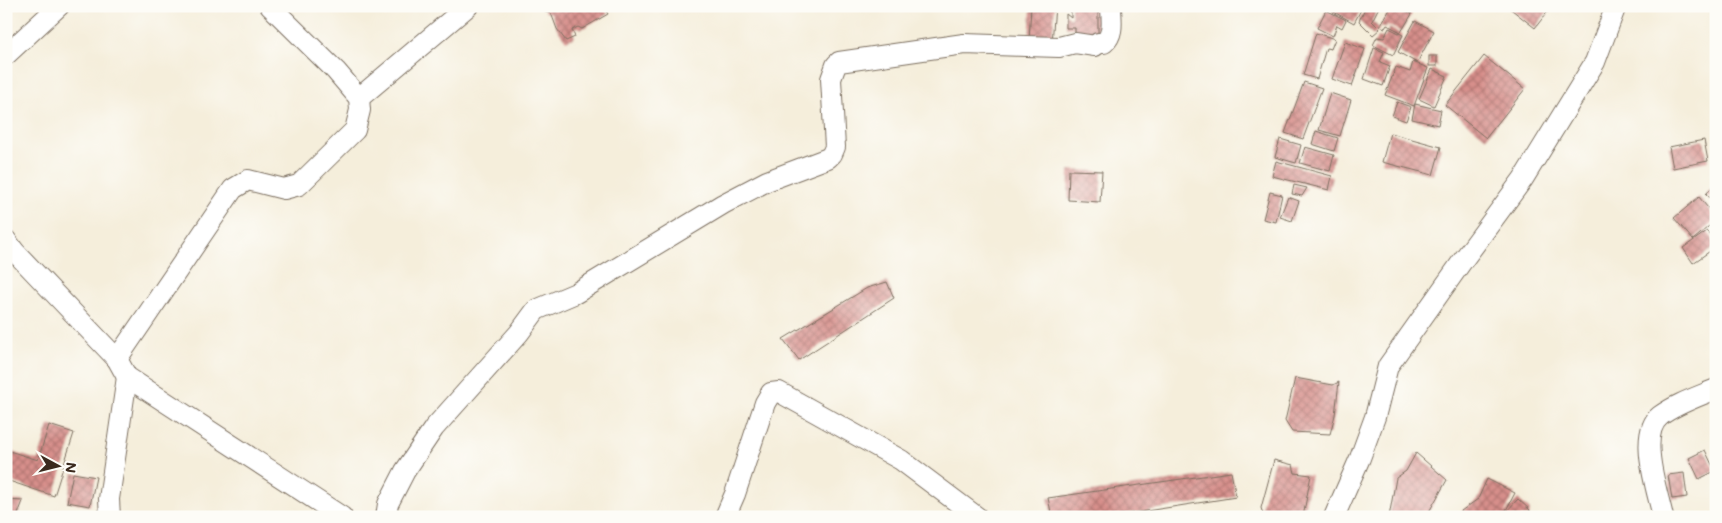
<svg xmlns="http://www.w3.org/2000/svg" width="1722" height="523" font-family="Mali,sans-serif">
<defs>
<pattern id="building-cross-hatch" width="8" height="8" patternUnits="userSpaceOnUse" patternTransform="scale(1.25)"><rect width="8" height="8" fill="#d78f8b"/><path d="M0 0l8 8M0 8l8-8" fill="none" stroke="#b07571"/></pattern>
</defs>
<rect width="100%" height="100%" fill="#fdfcf7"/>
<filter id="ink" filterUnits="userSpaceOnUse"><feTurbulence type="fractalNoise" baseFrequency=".02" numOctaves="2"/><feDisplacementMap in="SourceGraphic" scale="10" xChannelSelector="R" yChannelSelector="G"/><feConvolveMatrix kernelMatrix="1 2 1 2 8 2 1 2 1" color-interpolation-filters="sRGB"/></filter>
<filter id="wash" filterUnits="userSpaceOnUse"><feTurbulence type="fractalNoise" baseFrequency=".0096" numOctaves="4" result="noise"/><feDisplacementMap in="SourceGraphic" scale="20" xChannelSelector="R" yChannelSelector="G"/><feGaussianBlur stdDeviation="1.12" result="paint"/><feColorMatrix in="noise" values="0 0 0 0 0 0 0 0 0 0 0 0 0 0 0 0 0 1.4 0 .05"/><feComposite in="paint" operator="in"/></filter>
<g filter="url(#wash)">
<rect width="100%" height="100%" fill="#f5eedb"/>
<g id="blocks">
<g fill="url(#building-cross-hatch)">
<polygon points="543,6 603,6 608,14 582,29 578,27 572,30 575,37 566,41 557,29 551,13 545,12"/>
<polygon points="1031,6 1055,6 1052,43 1029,41"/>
<polygon points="1071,6 1098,6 1098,41 1075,42 1075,28 1066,28 1066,14 1071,18"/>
<polygon points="1335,6 1363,6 1354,23 1332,11"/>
<polygon points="1366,6 1379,7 1372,21 1380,29 1373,35 1359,21"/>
<polygon points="1392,6 1398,6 1412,14 1401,32 1387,25 1385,28 1380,26"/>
<polygon points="1507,6 1552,6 1535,28"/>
<polygon points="1326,10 1346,20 1342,28 1337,25 1333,36 1317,28"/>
<polygon points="1415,21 1434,31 1417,63 1398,52"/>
<polygon points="1389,28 1403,35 1393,55 1373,45 1377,37 1384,38"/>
<polygon points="1316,33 1335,39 1331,49 1326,48 1317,79 1303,75"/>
<polygon points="1345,42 1365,49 1352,86 1332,79"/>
<polygon points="1374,48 1384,52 1380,62 1390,66 1383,86 1364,79"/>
<rect x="1429" y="56" width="8" height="10"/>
<polygon points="1484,56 1525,89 1486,138 1445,105"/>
<polygon points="1413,62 1428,68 1414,106 1385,95 1396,67 1410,72"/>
<polygon points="1432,69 1447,76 1434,106 1419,99"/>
<polygon points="1304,82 1322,88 1303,139 1285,133"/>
<polygon points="1330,93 1351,100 1340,136 1319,130"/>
<polygon points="1397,102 1411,107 1406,121 1392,116"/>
<polygon points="1415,104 1441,110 1438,125 1412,119"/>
<polygon points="1316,131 1338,138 1334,151 1312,144"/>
<polygon points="1390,133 1441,147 1433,175 1382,162"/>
<polygon points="1280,139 1301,145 1296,163 1275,157"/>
<polygon points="1704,140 1708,161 1673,168 1669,147"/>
<polygon points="1305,147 1334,155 1330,171 1300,163"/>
<polygon points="1276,161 1332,176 1329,190 1272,176"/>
<polygon points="1069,170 1102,171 1100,202 1068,200"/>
<polygon points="1716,183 1716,203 1706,194"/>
<polygon points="1294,185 1307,188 1302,196 1292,194"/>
<polygon points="1270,192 1282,195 1276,222 1263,219"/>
<polygon points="1288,197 1299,201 1292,221 1280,217"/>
<polygon points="1699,197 1716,218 1716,220 1693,240 1674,218"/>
<polygon points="1707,231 1716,243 1716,247 1693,263 1683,248"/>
<polygon points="887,282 894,298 799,360 783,339 867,288"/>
<polygon points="1295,378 1333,385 1339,382 1335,415 1330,434 1292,432 1285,421"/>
<polygon points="49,425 74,433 54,496 6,480 6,450 38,460"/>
<polygon points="1705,450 1715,471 1699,479 1689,458"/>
<polygon points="1416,453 1447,480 1426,517 1389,517 1396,478 1406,471"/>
<polygon points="1274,460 1293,465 1295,473 1311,475 1303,517 1264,517 1261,508"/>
<polygon points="1231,472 1236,497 1108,517 1052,517 1048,498"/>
<polygon points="73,473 96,477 90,506 67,502"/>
<polygon points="1684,473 1687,497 1672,499 1668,475"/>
<polygon points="1487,479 1515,493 1504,514 1518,499 1530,510 1528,517 1464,517 1461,511 1478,499"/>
<polygon points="6,500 23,501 17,517 6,517"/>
</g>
</g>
</g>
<g filter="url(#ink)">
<use href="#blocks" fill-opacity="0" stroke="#7c6f60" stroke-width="1"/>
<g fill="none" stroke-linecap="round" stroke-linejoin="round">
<defs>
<g id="street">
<polyline points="6,55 59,6"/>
<polyline points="359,98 468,6"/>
<polyline points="6,240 15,252 117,359 127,377 342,517"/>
<polyline points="117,359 233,189 248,180 284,189 299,185 355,130 360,110 359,98 336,71 270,6"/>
<polyline points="110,517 109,499 127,377"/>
<path d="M 386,517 L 388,504 L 405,471 L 434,428 L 519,333 L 536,310 L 576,293 L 723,204 L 767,181 L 828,158 L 832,154 L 835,147 L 831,79 L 836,65 L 839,62 L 964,44 L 1059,47 L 1075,43 L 1095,46 L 1098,43 L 1104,43 C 1115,34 1111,19 1111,6"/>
<polyline points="725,517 735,494 765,403 771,393 779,392 901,460 977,517"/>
<polyline points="1334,517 1360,458 1375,417 1388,366 1461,263 1523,179 1595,62 1616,6"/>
<path d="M 1663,517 C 1658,493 1637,434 1660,416 C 1676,404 1697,397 1716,389"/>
</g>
</defs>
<use href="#street" stroke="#7c6f60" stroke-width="22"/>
<use href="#street" stroke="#fff" stroke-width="20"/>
</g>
</g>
<rect width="1722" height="523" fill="none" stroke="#fdfcf7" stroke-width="25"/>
<g transform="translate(58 466) rotate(97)" stroke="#fdfcf7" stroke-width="4" paint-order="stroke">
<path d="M0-4L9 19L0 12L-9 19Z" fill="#3b2a1e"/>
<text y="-8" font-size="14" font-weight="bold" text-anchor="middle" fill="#3b2a1e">N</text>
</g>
</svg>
